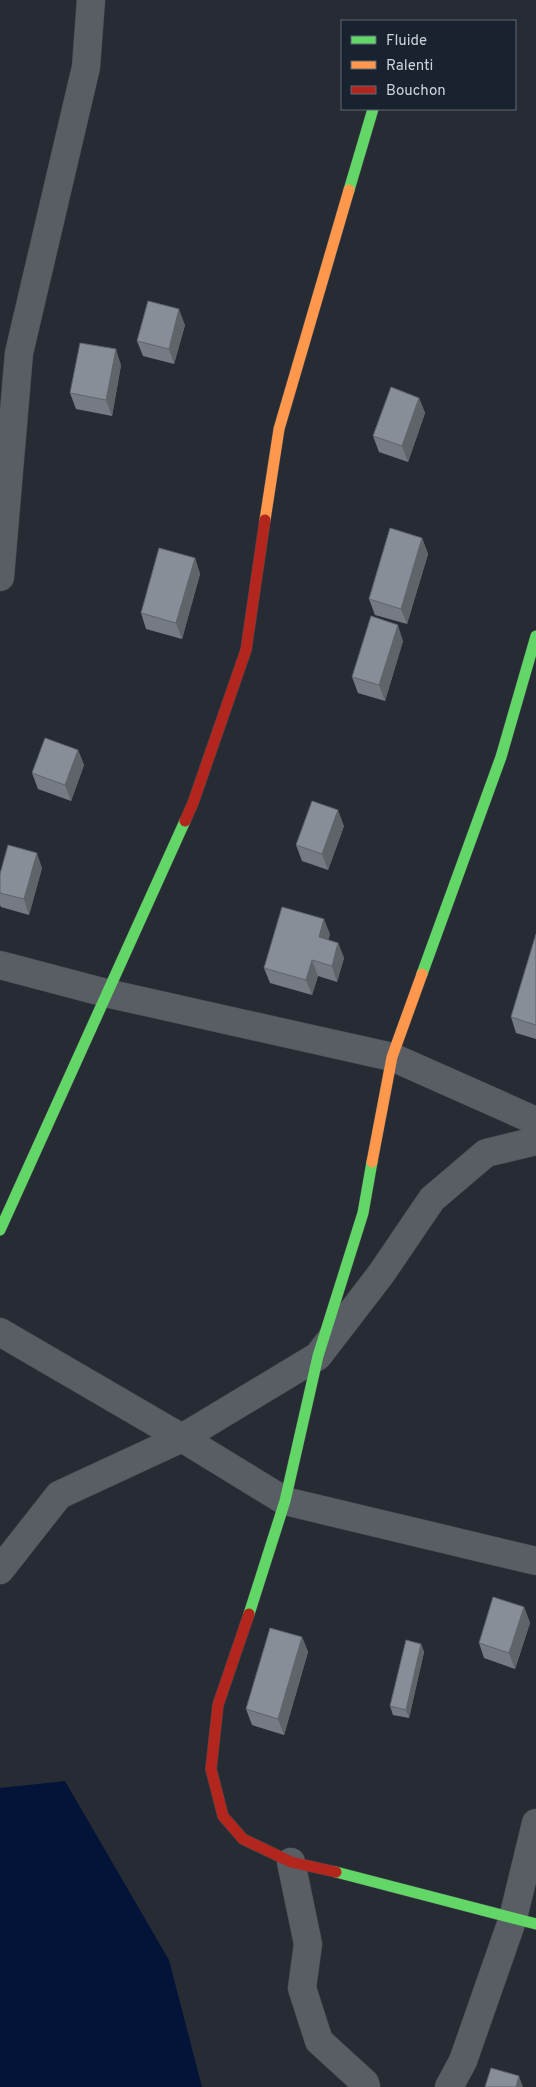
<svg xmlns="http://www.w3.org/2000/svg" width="536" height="2087" font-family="Overpass,sans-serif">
<rect width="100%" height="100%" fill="#272c34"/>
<polygon fill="#041439" points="65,1781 169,1960 202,2087 0,2087 0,1788"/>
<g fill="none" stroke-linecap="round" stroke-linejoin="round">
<defs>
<g id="street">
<polyline points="0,577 19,353 86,67 91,0"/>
<polyline points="0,965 106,993 392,1057 536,1121"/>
<polyline points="0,1332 182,1438 285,1501 536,1561"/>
<polyline points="0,1570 59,1495 182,1438 318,1356 381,1274 432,1199 486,1153 536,1141"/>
<polyline points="291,1862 308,1944 302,1988 319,2041 365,2083 366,2087"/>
<polyline points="449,2087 463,2061 513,1918 536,1823"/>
</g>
<g id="fast">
<polyline points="349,190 373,109"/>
<polyline points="422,974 501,757 536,636"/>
<polyline points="0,1230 185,821"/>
<polyline points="249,1614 285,1501 318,1356 363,1213 372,1162"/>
<polyline points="336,1872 536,1924"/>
</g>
<g id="slow">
<polyline points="265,520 279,429 349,190"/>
<polyline points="372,1162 392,1057 422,974"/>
</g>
<g id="jam">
<polyline points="185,821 193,803 246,650 265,520"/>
<polyline points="249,1614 218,1705 211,1769 223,1816 243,1839 291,1862 336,1872"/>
</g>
</defs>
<use href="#street" stroke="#42474d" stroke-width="29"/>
<use href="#fast" stroke="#42474d" stroke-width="12"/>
<use href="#slow" stroke="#42474d" stroke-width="12"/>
<use href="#jam" stroke="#42474d" stroke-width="12"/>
<use href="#street" stroke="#595d64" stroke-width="28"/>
<use href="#fast" stroke="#63d668" stroke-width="11"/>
<use href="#slow" stroke="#ff974d" stroke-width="11"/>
<use href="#jam" stroke="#b3261e" stroke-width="11"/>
</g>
<g fill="#757a83">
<polygon points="185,325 174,364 143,356 137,341"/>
<polygon points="121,365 112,416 76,409 70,393"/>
<polygon points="419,398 425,413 408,462 379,452 373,436"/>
<polygon points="422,538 428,554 407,624 375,615 369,599"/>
<polygon points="195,558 200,574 182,639 146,629 141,613"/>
<polygon points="403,641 385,701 358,693 352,677"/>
<polygon points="78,750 84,765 71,801 38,789 32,773"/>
<polygon points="344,826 328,870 302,861 296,845"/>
<polygon points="42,868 29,915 1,907 0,905 0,893"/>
<polygon points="330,934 328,940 338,943 344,958 337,982 318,976 312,995 270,983 264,968"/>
<polygon points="536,934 536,1039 516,1033 511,1017"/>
<polygon points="524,1607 530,1623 515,1669 484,1658 479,1643"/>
<polygon points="302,1637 308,1652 284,1735 252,1725 246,1709"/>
<polygon points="421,1644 424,1652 409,1718 393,1715 390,1706"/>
</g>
<g fill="#5f636a">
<polygon points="179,309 185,325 174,364 169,349"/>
<polygon points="116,349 121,365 112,416 106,400"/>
<polygon points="419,398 425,413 408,462 402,446"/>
<polygon points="422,538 428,554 407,624 401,609"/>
<polygon points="195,558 200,574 182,639 176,623"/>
<polygon points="398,625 403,641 385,701 379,685"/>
<polygon points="78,750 84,765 71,801 65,785"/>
<polygon points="338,810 344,826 328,870 322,854"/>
<polygon points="37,853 42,868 29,915 24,899"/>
<polygon points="324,919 330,934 325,953 319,937"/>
<polygon points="338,943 344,958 337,982 332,966"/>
<polygon points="312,960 318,976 312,995 306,980"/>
<polygon points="524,1607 530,1623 515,1669 509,1653"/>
<polygon points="302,1637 308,1652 284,1735 278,1719"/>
<polygon points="421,1644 424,1652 409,1718 406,1710"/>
<polygon points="519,2076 523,2087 516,2087"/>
</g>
<g fill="#888e98" stroke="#5f636a">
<polygon points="148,301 179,309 169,349 137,341"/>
<polygon points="80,343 116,349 106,400 70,393"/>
<polygon points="391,387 419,398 402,446 373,436"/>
<polygon points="390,528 422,538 401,609 369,599"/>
<polygon points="159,548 195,558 176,623 141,613"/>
<polygon points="371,616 398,625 379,685 352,677"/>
<polygon points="45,738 78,750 65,785 32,773"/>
<polygon points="312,801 338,810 322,854 296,845"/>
<polygon points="8,845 37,853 24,899 0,893 0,874"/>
<polygon points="282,907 324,919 319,937 338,943 332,966 312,960 306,980 264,968"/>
<polygon points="536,934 536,1025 511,1017"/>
<polygon points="493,1597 524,1607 509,1653 479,1643"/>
<polygon points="270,1628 302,1637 278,1719 246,1709"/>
<polygon points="406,1640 421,1644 406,1710 390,1706"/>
<polygon points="491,2068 519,2076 516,2087 485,2087"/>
</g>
<rect x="341" y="20" width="175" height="90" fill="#19222f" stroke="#616974"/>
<rect x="351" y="36" width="25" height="8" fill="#63d668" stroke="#616974"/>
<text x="386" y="45" font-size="15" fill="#cdd3dc">Fluide</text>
<rect x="351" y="61" width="25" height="8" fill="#ff974d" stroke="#616974"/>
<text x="386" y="70" font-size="15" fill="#cdd3dc">Ralenti</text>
<rect x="351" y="86" width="25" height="8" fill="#b3261e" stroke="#616974"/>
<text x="386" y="95" font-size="15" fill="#cdd3dc">Bouchon</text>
</svg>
